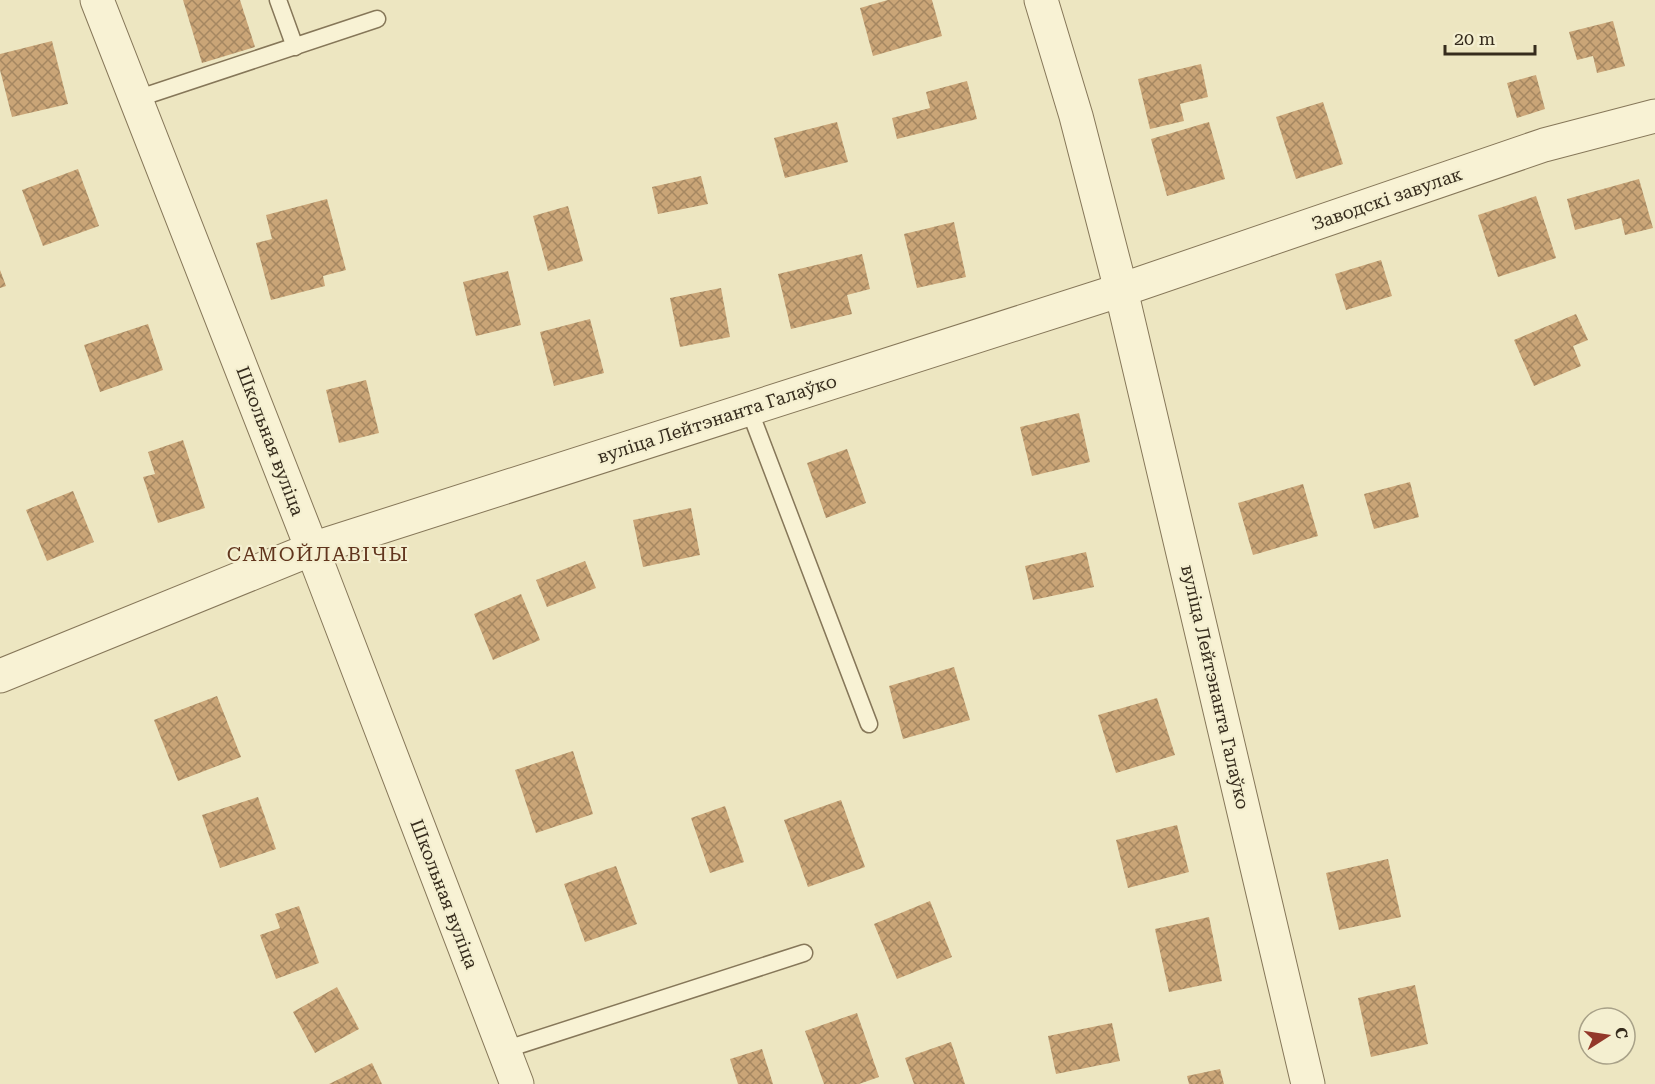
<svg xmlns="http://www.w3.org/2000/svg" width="1655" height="1084" font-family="'Roboto Serif',serif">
<defs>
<pattern id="building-cross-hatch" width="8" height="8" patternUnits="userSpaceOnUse" patternTransform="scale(1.5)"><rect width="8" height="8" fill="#caa577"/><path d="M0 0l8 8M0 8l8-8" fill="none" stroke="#a58761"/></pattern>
</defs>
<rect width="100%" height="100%" fill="#ede6c1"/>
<g fill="url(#building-cross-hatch)">
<polygon points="183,0 240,0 255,47 202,63"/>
<polygon points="888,0 932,0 942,36 873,56 860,8"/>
<polygon points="1613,21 1625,66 1597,73 1593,56 1577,60 1569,32"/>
<polygon points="52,41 68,104 12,117 0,70 0,54"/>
<polygon points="1201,64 1208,97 1180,104 1184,121 1150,129 1138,79"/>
<polygon points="1536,75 1545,109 1517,118 1507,83"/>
<polygon points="967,81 977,119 897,139 892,118 930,108 926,92"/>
<polygon points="1323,102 1343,164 1296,179 1276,117"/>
<polygon points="837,122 848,162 785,178 774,138"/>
<polygon points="1209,122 1225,179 1167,196 1151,139"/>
<polygon points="78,169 99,226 43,246 22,190"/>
<polygon points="701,176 708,204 658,214 652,187"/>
<polygon points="1639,179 1653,228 1625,235 1621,218 1575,230 1567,199"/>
<polygon points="1536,196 1556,258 1498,277 1478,215"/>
<polygon points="327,199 346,270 323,276 325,286 271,300 256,243 272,239 266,215"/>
<polygon points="568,206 583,261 548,271 533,216"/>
<polygon points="954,222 966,277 917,288 904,234"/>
<polygon points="862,254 870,289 847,295 852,314 791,329 778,274"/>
<polygon points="1381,260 1392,296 1346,310 1335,274"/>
<polygon points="0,270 6,286 0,288"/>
<polygon points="508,271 521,325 476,336 463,282"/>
<polygon points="721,288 730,337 680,347 670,298"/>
<polygon points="1576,314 1588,340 1573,346 1581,366 1534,386 1514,340"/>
<polygon points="590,319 604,373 554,386 540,332"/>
<polygon points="148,324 163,370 100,392 84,345"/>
<polygon points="366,380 379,433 339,443 326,390"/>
<polygon points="1079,413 1090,462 1032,476 1020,427"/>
<polygon points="183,440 205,508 158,523 143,477 155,474 148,452"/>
<polygon points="847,449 866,503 826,518 807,463"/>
<polygon points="1410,482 1419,517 1374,529 1364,494"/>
<polygon points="1303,484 1318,536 1253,555 1238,503"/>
<polygon points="73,491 94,542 47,561 26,510"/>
<polygon points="691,508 700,555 643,567 633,520"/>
<polygon points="1086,552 1094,587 1033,600 1025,566"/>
<polygon points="585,561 596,588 547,607 536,580"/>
<polygon points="521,594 540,640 493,660 474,614"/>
<polygon points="954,667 970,720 903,739 889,686"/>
<polygon points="217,696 241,757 178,781 154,720"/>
<polygon points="1157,698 1175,755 1116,773 1098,715"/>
<polygon points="573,751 593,814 536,833 515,770"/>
<polygon points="258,797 276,849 220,868 202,815"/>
<polygon points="841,800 865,867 808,887 784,820"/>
<polygon points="725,806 744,862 710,873 691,818"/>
<polygon points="1177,825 1189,872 1128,888 1116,840"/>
<polygon points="1388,859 1401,917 1339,930 1326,873"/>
<polygon points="616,866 637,924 585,942 564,884"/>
<polygon points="930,901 952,957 897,979 874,924"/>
<polygon points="299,906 319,963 276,979 260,935 280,928 275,914"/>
<polygon points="1209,917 1222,981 1169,992 1155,929"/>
<polygon points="1415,985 1428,1044 1371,1057 1358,998"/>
<polygon points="337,987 359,1029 315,1053 293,1012"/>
<polygon points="857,1013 879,1077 859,1084 824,1084 805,1031"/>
<polygon points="1112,1023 1120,1061 1056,1074 1048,1036"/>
<polygon points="951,1042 965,1084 914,1084 905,1058"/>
<polygon points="762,1049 773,1084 738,1084 730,1059"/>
<polygon points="372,1063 382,1084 329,1084"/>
<polygon points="1220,1069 1224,1084 1189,1084 1187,1076"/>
</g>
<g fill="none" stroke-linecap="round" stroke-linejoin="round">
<defs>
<g id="service">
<polyline points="278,0 295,47"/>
<polyline points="136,99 377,19"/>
<polyline points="749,409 869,724"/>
<polyline points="504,1050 804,953"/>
</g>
<g id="minor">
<polyline points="1041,0 1076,116 1121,290 1308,1084"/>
<polyline points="517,1084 312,549 1121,290 1544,145 1655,116"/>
</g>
<polyline id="tertiary" points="0,676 312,549 97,0"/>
</defs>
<use href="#service" stroke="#867759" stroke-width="19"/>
<use href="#minor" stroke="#867759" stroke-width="35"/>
<use href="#tertiary" stroke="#867759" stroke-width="35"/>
<use href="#service" stroke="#f8f2d4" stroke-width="16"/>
<use href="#minor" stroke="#f8f2d4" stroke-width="33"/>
<use href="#tertiary" stroke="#f8f2d4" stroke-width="33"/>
</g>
<g text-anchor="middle" stroke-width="4.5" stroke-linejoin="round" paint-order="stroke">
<g font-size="18" fill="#362c1d" stroke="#f4efd0">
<text transform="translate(1387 199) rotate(-19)" y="6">Заводскі завулак</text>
<text transform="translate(717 419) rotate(-18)" y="6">вуліца Лейтэнанта Галаўко</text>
<text transform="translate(270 441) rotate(69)" y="6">Школьная вуліца</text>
<text transform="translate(1215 687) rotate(77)" y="6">вуліца Лейтэнанта Галаўко</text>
<text transform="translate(444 894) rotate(69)" y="6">Школьная вуліца</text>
</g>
<g font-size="20" letter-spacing="1.5" fill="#61351d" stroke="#f4efd0">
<text x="318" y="561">САМОЙЛАВІЧЫ</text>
</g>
</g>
<g transform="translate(1607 1036) rotate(78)"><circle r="28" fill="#f4efd0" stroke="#a8a188" stroke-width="1.5"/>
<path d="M0-4.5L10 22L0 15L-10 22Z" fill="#93382a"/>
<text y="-9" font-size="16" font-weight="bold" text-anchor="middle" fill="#362c1d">С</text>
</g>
<path d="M1445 45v9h90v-9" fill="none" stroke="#362c1d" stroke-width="3"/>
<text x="1454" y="45" font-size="18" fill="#362c1d" stroke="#f4efd0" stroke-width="4.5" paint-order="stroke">20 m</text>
</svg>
